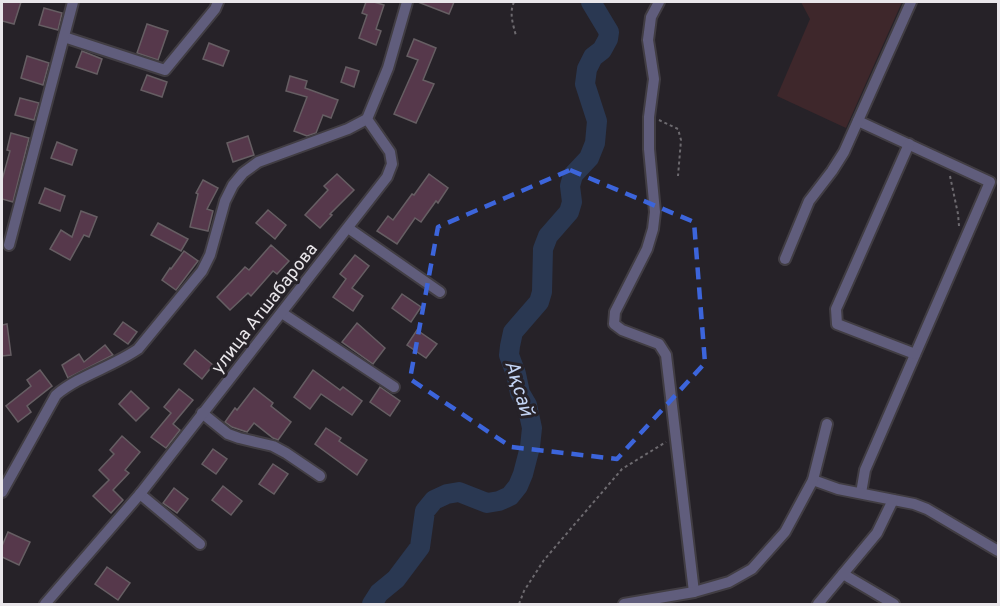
<svg xmlns="http://www.w3.org/2000/svg" width="1000" height="606" font-family="Overpass,sans-serif">
<rect width="100%" height="100%" fill="#262228"/>
<polygon fill="#3e272b" points="801,2 902,2 846,128 777,96 810,19"/>
<g fill="none" stroke-linecap="round" stroke-linejoin="round">
<polyline stroke="#2a3852" stroke-width="20" points="372,604 379,593 396,579 420,547 425,511 434,500 447,494 459,492 487,503 499,501 510,496 518,486 523,474 530,447 532,428 527,405 520,393 516,374 509,355 510,346 513,332 539,302 542,292 543,249 548,236 569,212 572,202 570,186 573,175 589,158 595,143 597,121 585,84 587,69 593,57 602,50 608,39 609,32 591,2"/>
</g>
<g fill="#56384b" stroke="#665e63" stroke-width="1.5">
<polygon points="2,2 21,2 14,24 2,21"/>
<polygon points="366,2 374,2 384,5 376,29 381,31 376,45 359,38 367,15 362,13"/>
<polygon points="418,2 454,2 449,14"/>
<polygon points="44,8 62,13 58,30 39,25"/>
<polygon points="147,24 168,31 158,60 137,53"/>
<polygon points="414,39 436,48 423,80 434,84 416,123 394,114 418,60 407,56"/>
<polygon points="209,43 229,51 223,66 203,59"/>
<polygon points="82,51 102,59 97,74 76,67"/>
<polygon points="27,56 49,63 43,85 21,78"/>
<polygon points="346,67 359,71 354,87 341,82"/>
<polygon points="147,75 167,82 162,97 141,90"/>
<polygon points="290,76 307,81 305,88 338,100 331,118 323,115 316,133 307,136 294,131 307,97 286,91"/>
<polygon points="20,98 39,103 34,120 15,115"/>
<polygon points="11,133 29,138 13,202 2,199 2,180 10,151 7,150"/>
<polygon points="248,136 254,155 233,162 227,143"/>
<polygon points="57,142 77,150 72,165 51,158"/>
<polygon points="337,174 354,190 330,214 332,215 320,228 305,215 328,190 324,186"/>
<polygon points="429,174 448,188 438,203 436,201 421,222 415,218 397,244 377,231 388,216 393,220 412,194 414,195"/>
<polygon points="203,180 218,188 207,209 213,211 208,231 190,227 198,194 196,193"/>
<polygon points="45,188 65,196 60,211 39,203"/>
<polygon points="268,210 286,225 275,239 256,223"/>
<polygon points="81,211 97,217 89,237 84,235 70,260 50,249 61,230 72,237"/>
<polygon points="158,223 188,239 181,251 151,235"/>
<polygon points="271,245 289,261 277,274 273,271 251,296 248,293 230,310 217,297 245,267 249,270"/>
<polygon points="184,251 198,261 176,290 162,280 170,268 171,269"/>
<polygon points="355,255 369,266 352,288 363,296 353,311 333,297 346,279 340,274"/>
<polygon points="402,294 421,307 411,322 392,308"/>
<polygon points="123,322 137,332 128,344 114,334"/>
<polygon points="357,323 385,348 373,364 342,342"/>
<polygon points="7,324 11,355 2,356 2,325"/>
<polygon points="417,330 437,344 426,358 407,345"/>
<polygon points="105,345 113,355 68,378 62,365 79,354 84,362"/>
<polygon points="195,350 213,365 202,379 184,364"/>
<polygon points="40,370 52,386 27,406 31,412 18,422 6,406 31,386 27,380"/>
<polygon points="313,370 340,390 343,387 362,401 352,415 321,394 310,409 294,397"/>
<polygon points="380,387 400,401 390,416 370,402"/>
<polygon points="254,388 273,403 271,406 291,422 278,440 273,438 254,423 247,432 232,427 225,422 235,408 237,410"/>
<polygon points="179,389 193,400 173,424 180,430 166,448 151,437 171,413 164,407"/>
<polygon points="131,391 149,408 136,421 119,404"/>
<polygon points="326,428 341,438 339,441 367,460 357,475 315,444"/>
<polygon points="122,436 140,452 125,470 129,473 113,490 123,500 111,513 93,496 109,480 99,470 114,454 110,450"/>
<polygon points="213,449 227,459 216,474 202,464"/>
<polygon points="273,464 288,474 274,494 259,484"/>
<polygon points="223,486 242,501 231,515 212,500"/>
<polygon points="174,488 188,499 177,513 163,503"/>
<polygon points="8,532 30,542 19,565 2,557 2,546"/>
<polygon points="107,567 130,583 118,600 95,584"/>
</g>
<g fill="none" stroke-linecap="round" stroke-linejoin="round">
<defs>
<g id="minor">
<polyline points="659,2 651,17 648,40 654,79 649,117 649,149 655,212 653,229 647,249 615,312 614,324 622,330 659,344 666,355 694,592"/>
<polyline points="64,37 165,70 215,9 218,2"/>
<polyline points="858,121 990,182 865,470 861,493"/>
<polyline points="909,144 836,309 837,324 915,354"/>
<polyline points="348,228 440,292"/>
<polyline points="9,245 73,2"/>
<polyline points="785,259 809,201 832,171 844,152 911,2"/>
<polyline points="282,313 394,387"/>
<polyline points="202,413 228,434 239,438 273,446 286,453 320,476"/>
<polyline points="813,480 838,489 914,504 927,509 998,551"/>
<path d="M 2,492 L 56,395 C 80,375 112,367 138,349 L 202,271 L 210,255 L 225,201 L 233,185 L 243,173 L 258,162 L 348,129 L 367,119"/>
<polyline points="140,494 200,544"/>
<polyline points="843,574 894,604"/>
<polyline points="45,604 140,494 387,177 392,164 390,152 367,119 388,68 407,2"/>
<polyline points="624,604 694,592 729,582 752,569 785,532 813,480 827,424"/>
<polyline points="818,604 877,533 893,500"/>
</g>
</defs>
<use href="#minor" stroke="#413d43" stroke-width="14"/>
<g stroke="#6d6a6f" stroke-width="2" stroke-dasharray="3 3" stroke-linecap="butt">
<path d="M 514,2 C 509,13 513,24 516,36"/>
<polyline points="659,120 678,129 681,140 678,176"/>
<polyline points="950,176 958,214 959,226"/>
<polyline points="519,604 524,591 544,560 622,469 666,442"/>
</g>
<use href="#minor" stroke="#605d7c" stroke-width="10"/>
</g>
<path fill="none" stroke="#3c65db" stroke-width="4.5" stroke-dasharray="12 8" stroke-linejoin="round" d="M 570,170 L 694,222 L 705,363 L 617,459 L 511,447 L 410,379 L 438,227 Z"/>
<g text-anchor="middle" stroke-width="6" stroke-linejoin="round" paint-order="stroke">
<g font-size="18" fill="#e9e6ea" stroke="#262228">
<text transform="translate(264 308) rotate(-52)" y="6">улица Атшабарова</text>
</g>
<g font-size="20" font-style="italic" fill="#c4d5f5" stroke="#262228">
<text transform="translate(520 388) rotate(73)" y="7">Ақсай</text>
</g>
</g>
<rect width="1000" height="606" fill="none" stroke="#e9e6ea" stroke-width="6"/>
</svg>
